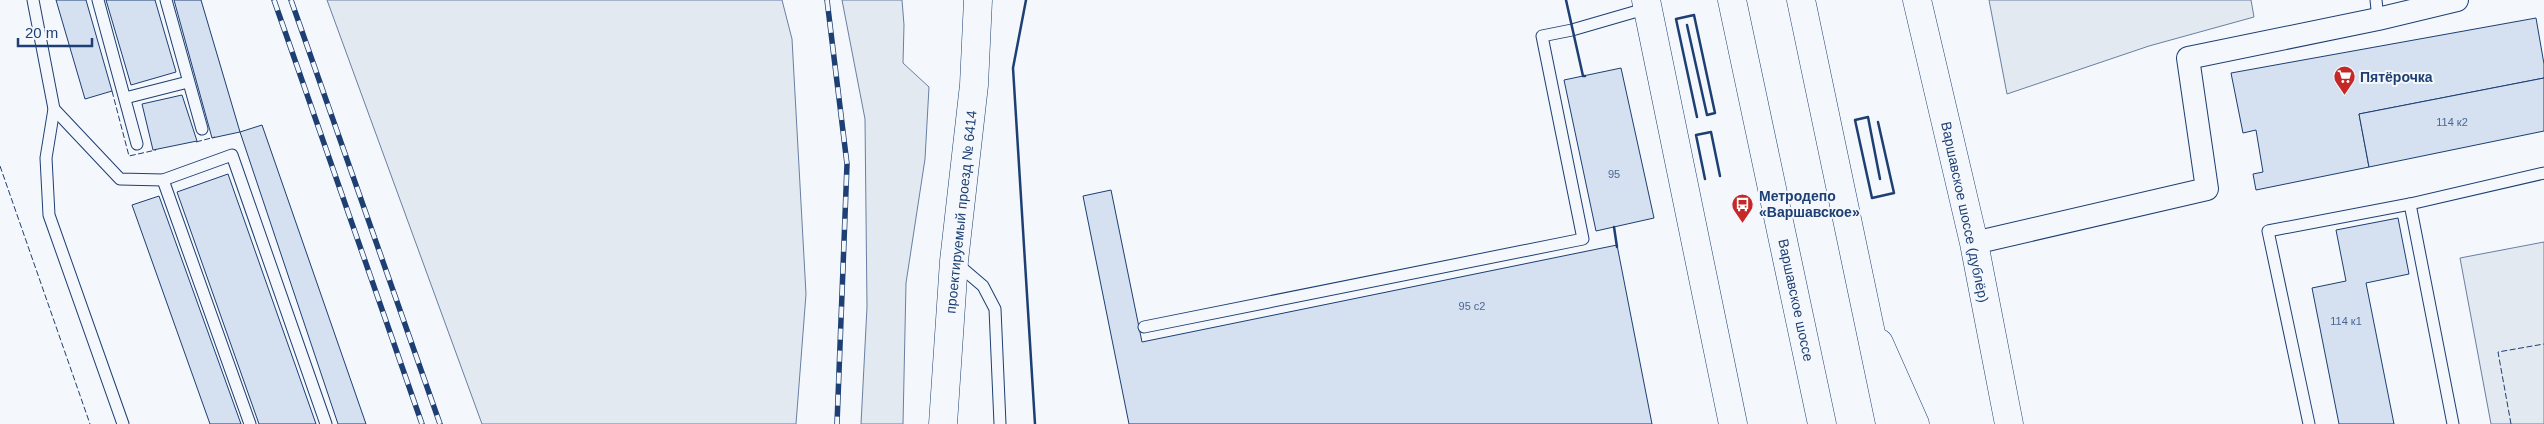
<svg xmlns="http://www.w3.org/2000/svg" width="2544" height="424" font-family="Helvetica,sans-serif">
<rect width="100%" height="100%" fill="#f4f7fb"/>
<g fill="#e3e9f0" stroke="#687fa3">
<polygon points="327,0 782,0 792,39 806,294 796,424 482,424"/>
<polygon points="842,0 902,0 904,25 903,63 929,87 925,159 906,283 903,424 861,424 867,307 865,119"/>
<polygon points="1989,0 2251,0 2254,17 2149,46 2007,94"/>
<polygon points="2544,242 2544,424 2491,424 2460,258"/>
</g>
<g fill="#d5e0f0" stroke="#1d3f73">
<polygon points="56,0 86,0 112,91 85,99"/>
<polygon points="106,0 155,0 176,72 131,85"/>
<polygon points="174,0 201,0 240,132 212,138"/>
<polygon points="2536,18 2544,64 2544,78 2359,114 2369,167 2256,190 2253,174 2263,172 2256,130 2243,133 2231,73"/>
<polygon points="1621,68 1654,218 1596,231 1564,80"/>
<polygon points="2544,78 2544,131 2369,167 2359,114"/>
<polygon points="182,95 197,141 153,150 142,104"/>
<polygon points="262,125 366,424 338,424 240,132"/>
<polygon points="228,174 316,424 259,424 177,192"/>
<polygon points="1111,190 1142,342 1617,245 1652,424 1129,424 1083,196"/>
<polygon points="159,196 241,424 210,424 132,205"/>
<polygon points="2398,218 2409,274 2366,283 2394,424 2339,424 2312,288 2346,281 2336,230"/>
</g>
<g fill="none" stroke-linecap="round" stroke-linejoin="round">
<defs>
<g id="lane">
<polyline points="33,0 54,109 46,158 49,215 123,424"/>
<polyline points="98,0 137,144"/>
<polyline points="166,0 202,129"/>
<polyline points="2376,0 2378,19"/>
<polyline points="125,98 188,82"/>
<polyline points="54,109 120,179 163,180 232,155 326,424"/>
<polyline points="163,180 250,424"/>
<polyline points="2410,204 2453,424"/>
<polyline points="956,263 983,286 995,309 1000,424"/>
<polyline points="1144,327 1583,239 1542,36 1572,30 1648,8"/>
<polyline points="2309,424 2268,231 2410,204 2544,173"/>
</g>
<polyline id="street" points="1974,243 2207,189 2188,58 2378,19 2457,0"/>
<g id="secondary">
<polyline points="1646,0 1733,424"/>
<polyline points="1917,0 1974,243 2009,424"/>
<polyline points="1879,343 1915,424"/>
<polyline points="943,424 954,261 974,85 978,0"/>
</g>
<g id="primary">
<polyline points="1732,0 1822,424"/>
<polyline points="1801,0 1890,424"/>
</g>
</defs>
<use href="#lane" stroke="#1d3f73" stroke-width="13"/>
<use href="#street" stroke="#1d3f73" stroke-width="24"/>
<use href="#secondary" stroke="#1d3f73" stroke-width="29"/>
<use href="#primary" stroke="#1d3f73" stroke-width="29"/>
<use href="#lane" stroke="#f4f7fb" stroke-width="11"/>
<use href="#street" stroke="#f4f7fb" stroke-width="22"/>
<use href="#secondary" stroke="#f4f7fb" stroke-width="28"/>
<use href="#primary" stroke="#f4f7fb" stroke-width="28"/>
<defs>
<g id="rail">
<polyline points="274,0 422,424"/>
<polyline points="291,0 440,424"/>
<polyline points="827,0 847,164 837,424"/>
</g>
</defs>
<use href="#rail" stroke="#1d3f73" stroke-width="5.5"/>
<use href="#rail" stroke="#f4f7fb" stroke-width="4" stroke-dasharray="11" stroke-linecap="butt"/>
<g stroke="#1d3f73" stroke-width="1" stroke-dasharray="6 2.5" stroke-linecap="butt">
<polyline points="112,91 129,156 156,150"/>
<polyline points="196,142 215,137"/>
<polyline points="0,166 90,424"/>
<polyline points="2511,424 2498,352 2544,344"/>
</g>
<g stroke="#1d3f73" stroke-width="2.5">
<polyline points="1026,0 1013,68 1035,424"/>
<polyline points="1566,0 1583,76 1585,76"/>
<polyline points="1687,25 1707,115 1715,113 1694,15 1676,19 1697,117"/>
<polyline points="1878,122 1894,193 1872,198 1855,120 1868,117 1880,179"/>
<polyline points="1705,179 1696,135 1711,132 1720,176"/>
<polyline points="1614,227 1617,247"/>
</g>
</g>
<defs>
<symbol id="supermarket-pin" viewBox="-11 -11 22 30"><path d="M0 17L-7.5 6A9.5 9.5 0 1 1 7.5 6Z" fill="#c62828" stroke="#f4f7fb"/><path d="M-6-5.5h2.5l.6 2H6L4.5 2H-2.5L-4.4-4H-6ZM-1.5 3.2a1.3 1.3 0 1 0 .1 0ZM3 3.2a1.3 1.3 0 1 0 .1 0Z" fill="#fff"/></symbol>
<symbol id="bus-pin" viewBox="-11 -11 22 30"><path d="M0 17L-7.5 6A9.5 9.5 0 1 1 7.5 6Z" fill="#c62828" stroke="#f4f7fb"/><path d="M-5-6H5V4H4V6H2V4H-2V6H-4V4H-5ZM-3.5-4V0h7V-4ZM-3.5 1.2v1.5H-2V1.2ZM2 1.2v1.5H3.5V1.2Z" fill="#fff"/></symbol>
</defs>
<g fill-rule="evenodd">
<use href="#supermarket-pin" x="2332" y="64" width="25" height="34"/>
<use href="#bus-pin" x="1730" y="192" width="25" height="34"/>
</g>
<g text-anchor="middle" stroke-width="4" stroke-linejoin="round" paint-order="stroke">
<g font-size="11" fill="#4b6792">
<text x="2452" y="126">114 к2</text>
<text x="1614" y="178">95</text>
<text x="1472" y="310">95 с2</text>
<text x="2346" y="325">114 к1</text>
</g>
<g font-size="14" font-weight="bold" fill="#1d3f73" stroke="#f4f7fb" text-anchor="start">
<text x="2360" y="82">Пятёрочка</text>
<text x="1759" y="201">Метродепо<tspan x="1759" dy="16">«Варшавское»</tspan></text>
</g>
<g font-size="14" fill="#1d3f73" stroke="#f4f7fb">
<text transform="translate(961 212) rotate(-84)" y="5">проектируемый проезд № 6414</text>
<text transform="translate(1965 212) rotate(78)" y="5">Варшавское шоссе (дублёр)</text>
<text transform="translate(1796 300) rotate(78)" y="5">Варшавское шоссе</text>
</g>
</g>
<path d="M18 38v8h74v-8" fill="none" stroke="#1d3f73" stroke-width="2.5"/>
<text x="25" y="38" font-size="15" fill="#1d3f73" stroke="#f4f7fb" stroke-width="4" paint-order="stroke">20 m</text>
</svg>
